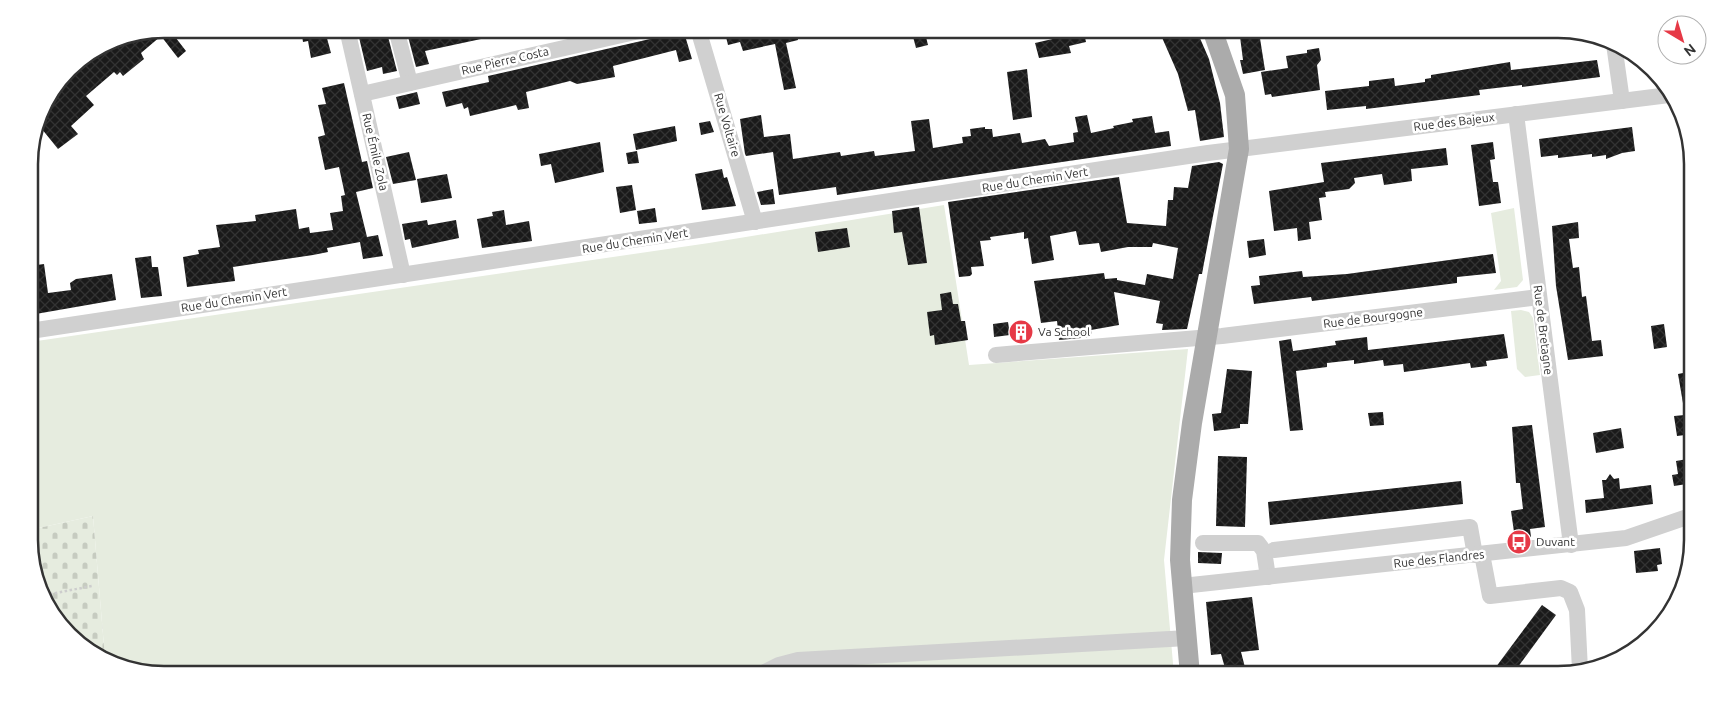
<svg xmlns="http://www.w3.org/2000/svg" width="1722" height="704" font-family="Ubuntu,sans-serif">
<defs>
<pattern id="cemetery-stones" width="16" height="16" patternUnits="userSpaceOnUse" patternTransform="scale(1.25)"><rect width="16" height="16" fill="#e6ecdf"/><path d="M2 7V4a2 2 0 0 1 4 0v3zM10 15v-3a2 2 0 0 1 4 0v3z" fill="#c6cbc0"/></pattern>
<pattern id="building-cross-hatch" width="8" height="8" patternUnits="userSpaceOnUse" patternTransform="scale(1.25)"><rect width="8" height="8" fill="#1a1a1a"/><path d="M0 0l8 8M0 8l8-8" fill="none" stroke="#333"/></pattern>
</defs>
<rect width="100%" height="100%" fill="#fff"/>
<g fill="#e6ecdf">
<polygon points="944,205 969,365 1188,349 1164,560 1174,675 163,675 120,668 105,658 93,516 34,529 31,512 30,342 709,243"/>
<polygon points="1514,208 1523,280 1517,287 1494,290 1501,281 1491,213"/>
<polygon points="1521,310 1529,312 1533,318 1540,375 1525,377 1517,369 1511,311"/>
</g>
<polygon fill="url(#cemetery-stones)" points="31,512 34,529 93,516 105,658 62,629 31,567"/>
<g fill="url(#building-cross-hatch)">
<polygon points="163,29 169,29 186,51 178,58 161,36 141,53 144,59 123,76 120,72 117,75 114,72 86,96 94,105 71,126 78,134 58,149 37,123 42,104 54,89 116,38"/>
<polygon points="301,29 313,29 313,31 323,29 323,32 325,31 331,53 311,58 308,41 303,42"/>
<polygon points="357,29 386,29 397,71 383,74 382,67 367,71"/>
<polygon points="406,29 420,29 421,33 438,29 508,29 509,33 425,51 429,64 416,67"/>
<polygon points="683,29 692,59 679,62 676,50 613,66 615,77 577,84 570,81 526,92 529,108 518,110 516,105 470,116 468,107 464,109 462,103 446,107 442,92 489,82 488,76 650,39 656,34"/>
<polygon points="724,29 796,29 798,40 786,43 796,88 784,90 775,44 743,51 740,42 728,45"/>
<polygon points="911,29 924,29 928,45 916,48"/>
<polygon points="1073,29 1083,29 1086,42 1069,46 1071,53 1039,58 1035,43 1057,38 1056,33"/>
<polygon points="1169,29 1196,29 1209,59 1220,103 1224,137 1200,141 1195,110 1188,111 1178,74 1160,33"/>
<polygon points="1239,29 1254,29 1255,33 1259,32 1265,70 1243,74 1240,60 1243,60"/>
<polygon points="1319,48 1321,60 1317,65 1320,90 1272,97 1271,94 1265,95 1261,72 1288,68 1286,56 1307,53 1307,50"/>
<polygon points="1597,60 1600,77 1522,87 1522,85 1479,90 1480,95 1366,109 1366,106 1327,110 1325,91 1369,86 1369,81 1394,78 1395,86 1425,82 1425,79 1431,78 1431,75 1510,62 1511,70"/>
<polygon points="1027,69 1032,117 1013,120 1007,72"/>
<polygon points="344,83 362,162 367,161 373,188 356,192 367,237 378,235 383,256 363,259 360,242 327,248 328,252 313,255 233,267 235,281 187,287 183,257 199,254 198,250 220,247 216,225 256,221 255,215 296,209 299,229 309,227 310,233 333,230 330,213 343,211 341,196 345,195 339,167 325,170 318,137 325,135 318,105 326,104 322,88"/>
<polygon points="417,92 420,104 399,109 396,97"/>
<polygon points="761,115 764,137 790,134 793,159 840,152 841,156 874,151 875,156 915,151 911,121 929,119 933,148 963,143 962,137 971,136 970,129 985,127 985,129 992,129 993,137 1020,133 1022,143 1045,139 1049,146 1074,142 1073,133 1078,132 1075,117 1087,115 1091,133 1114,128 1113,126 1133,122 1132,119 1152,116 1155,133 1169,131 1171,146 837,195 836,187 779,195 773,152 746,156 745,154 740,119"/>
<polygon points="710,121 714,132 701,135 699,123"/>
<polygon points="675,126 677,141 636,150 633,134"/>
<polygon points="1632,127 1635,151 1622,153 1606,159 1606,155 1592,157 1592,154 1558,158 1558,155 1541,157 1539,139"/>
<polygon points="600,142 604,172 555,183 551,164 541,166 539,154"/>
<polygon points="1493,142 1495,159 1490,160 1493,182 1498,182 1501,203 1479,206 1471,145"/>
<polygon points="1446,148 1448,165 1411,169 1412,181 1384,185 1382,174 1354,178 1355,183 1349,189 1325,192 1326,197 1319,198 1322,220 1309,222 1311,239 1298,241 1297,228 1274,231 1269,191 1324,182 1321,163"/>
<polygon points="637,151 639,163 628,164 626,153"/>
<polygon points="409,152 416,180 393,184 386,157"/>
<polygon points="1219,162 1223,164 1204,263 1202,274 1199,274 1187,329 1162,330 1163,324 1156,323 1160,301 1114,292 1119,325 1091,330 1092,337 1059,340 1057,321 1041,323 1034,281 1104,273 1105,279 1117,278 1117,280 1145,285 1147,274 1173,279 1178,248 1153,243 1152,247 1128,247 1101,252 1099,243 1079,245 1076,231 1050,236 1054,260 1032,264 1028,238 1024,239 1024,232 990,237 991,240 980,241 984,266 971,267 972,274 970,276 959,277 948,202 1119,177 1127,223 1166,226 1168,200 1173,200 1174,187 1188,188 1192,166"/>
<polygon points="722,169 724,178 727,177 736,206 702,210 695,174"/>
<polygon points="447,174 452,198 421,203 417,179"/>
<polygon points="632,185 636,210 620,213 616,187"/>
<polygon points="773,189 775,204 761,205 757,192"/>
<polygon points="919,207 927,263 908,265 902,232 894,233 892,211"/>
<polygon points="655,208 657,222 639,224 637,211"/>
<polygon points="504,210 506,225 529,221 532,241 482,248 477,219 493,216 492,212"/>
<polygon points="427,220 428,225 456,220 459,238 412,248 410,239 405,240 402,224"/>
<polygon points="1578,222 1579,238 1569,239 1573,268 1579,267 1582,297 1586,296 1592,341 1601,340 1603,356 1568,360 1556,286 1552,226"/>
<polygon points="847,228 850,247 818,252 815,232"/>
<polygon points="1264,239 1266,255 1249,258 1247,241"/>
<polygon points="1493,254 1496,273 1457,277 1457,283 1312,301 1311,297 1254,304 1251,286 1260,285 1259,276 1302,271 1303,277 1347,274"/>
<polygon points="151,256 152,267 158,267 162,296 141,298 135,258"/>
<polygon points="44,264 48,293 71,290 70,283 76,279 112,274 116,300 30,315 30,266"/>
<polygon points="951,292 953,304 958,304 961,321 965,321 968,340 935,345 934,335 930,336 927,312 942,310 940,294"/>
<polygon points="1008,322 1010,335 994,337 993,324"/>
<polygon points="1664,324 1667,347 1654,349 1651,326"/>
<polygon points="1504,334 1508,358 1486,361 1487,366 1471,368 1470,363 1404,372 1403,364 1384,366 1383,360 1354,364 1354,360 1327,363 1327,367 1296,371 1303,430 1290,431 1279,341 1291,339 1293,351 1336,345 1335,341 1367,337 1368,350"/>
<polygon points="1227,369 1252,371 1248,424 1240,424 1240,428 1214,431 1212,414 1221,413"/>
<polygon points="1693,371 1693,434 1677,436 1674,416 1685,415 1678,374"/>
<polygon points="1383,412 1384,425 1370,426 1368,413"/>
<polygon points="1532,425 1545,527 1530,529 1531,537 1515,539 1511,511 1523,509 1520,483 1516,483 1512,427"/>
<polygon points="1621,428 1624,448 1596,453 1593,433"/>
<polygon points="1218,456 1247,457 1245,527 1216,526"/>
<polygon points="1693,458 1693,483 1674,486 1672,475 1678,474 1676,461"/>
<polygon points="1610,474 1614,479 1619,478 1620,489 1651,485 1653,504 1586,513 1585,500 1604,498 1602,480 1606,480"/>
<polygon points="1461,481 1463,504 1270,525 1268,502"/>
<polygon points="1660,548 1662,564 1657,565 1658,571 1636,573 1634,551"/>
<polygon points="1198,552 1222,553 1221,564 1198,563"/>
<polygon points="1252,597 1259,650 1241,652 1247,675 1227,675 1221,654 1211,655 1206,602"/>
<polygon points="1542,605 1556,615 1512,675 1490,675"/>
</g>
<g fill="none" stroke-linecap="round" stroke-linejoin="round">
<polyline stroke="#cdcdcd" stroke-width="2.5" stroke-dasharray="2.5 2.5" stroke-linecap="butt" points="45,595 92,586"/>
<g stroke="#d0d0d0" stroke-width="16">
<polyline points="347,29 403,275"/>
<polyline points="396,29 410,83"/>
<polyline points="698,29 755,222"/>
<polyline points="1614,44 1622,101"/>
<polyline points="362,94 648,29"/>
<polyline points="1516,114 1571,545"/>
<polyline points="30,331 1208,153 1669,95"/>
<polyline points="996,355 1222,336 1539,297"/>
<polyline points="1203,543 1258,543 1264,551 1268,577"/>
<polyline points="1274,550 1470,527 1475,555"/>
<polyline points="1482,554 1490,596 1561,588 1570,592 1577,610 1580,670"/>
<polyline points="1182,586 1626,538 1693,515"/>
<polyline points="759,675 779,665 798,660 1187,638"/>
</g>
<polyline stroke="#ababab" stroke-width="20" points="1190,675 1180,560 1182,500 1192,423 1239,149 1235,95 1212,29"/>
</g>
<defs>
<symbol id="building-disc" viewBox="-11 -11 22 22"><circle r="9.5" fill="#e63946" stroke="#fff"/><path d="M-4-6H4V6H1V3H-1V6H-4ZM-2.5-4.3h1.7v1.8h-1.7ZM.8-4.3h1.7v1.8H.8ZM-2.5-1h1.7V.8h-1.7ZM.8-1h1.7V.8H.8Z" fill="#fff"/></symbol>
<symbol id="bus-disc" viewBox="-11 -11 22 22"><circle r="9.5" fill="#e63946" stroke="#fff"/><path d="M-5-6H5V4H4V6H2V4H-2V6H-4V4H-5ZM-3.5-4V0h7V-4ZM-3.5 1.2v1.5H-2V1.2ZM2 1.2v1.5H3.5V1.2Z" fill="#fff"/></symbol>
</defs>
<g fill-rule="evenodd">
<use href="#building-disc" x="1007" y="318" width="28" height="28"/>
<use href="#bus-disc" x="1505" y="528" width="28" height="28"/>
</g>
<g text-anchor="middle" stroke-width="5" stroke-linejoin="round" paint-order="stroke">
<g font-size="12" fill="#333" stroke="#fff">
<text transform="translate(505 61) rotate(-13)" y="4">Rue Pierre Costa</text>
<text transform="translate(1454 122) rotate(-7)" y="4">Rue des Bajeux</text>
<text transform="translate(727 125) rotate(74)" y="4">Rue Voltaire</text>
<text transform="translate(375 152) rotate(77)" y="4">Rue Émile Zola</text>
<text transform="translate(1035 180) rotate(-9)" y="4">Rue du Chemin Vert</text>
<text transform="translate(635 241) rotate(-9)" y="4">Rue du Chemin Vert</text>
<text transform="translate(234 300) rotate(-9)" y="4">Rue du Chemin Vert</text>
<text transform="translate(1373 318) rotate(-7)" y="4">Rue de Bourgogne</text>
<text transform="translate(1543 330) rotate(83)" y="4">Rue de Bretagne</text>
<text transform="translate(1439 559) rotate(-6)" y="4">Rue des Flandres</text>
</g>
<g font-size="12" fill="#333" stroke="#fff" text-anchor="start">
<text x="1038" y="336">Va School</text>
<text x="1536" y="546">Duvant</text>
</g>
</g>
<path d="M0 0H1722V704H0ZM164 38H1558A126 126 0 0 1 1684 164V540A126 126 0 0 1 1558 666H164A126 126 0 0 1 38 540V164A126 126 0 0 1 164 38Z" fill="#fff" fill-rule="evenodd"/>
<path fill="none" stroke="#333" stroke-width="2.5" d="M164 38H1558A126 126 0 0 1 1684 164V540A126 126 0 0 1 1558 666H164A126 126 0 0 1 38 540V164A126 126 0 0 1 164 38Z"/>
<g transform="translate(1682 40) rotate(142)"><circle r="24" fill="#ffffff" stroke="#adadad"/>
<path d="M0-4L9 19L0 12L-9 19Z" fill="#e63946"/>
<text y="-8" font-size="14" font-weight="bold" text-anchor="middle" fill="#333333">N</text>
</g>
</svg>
